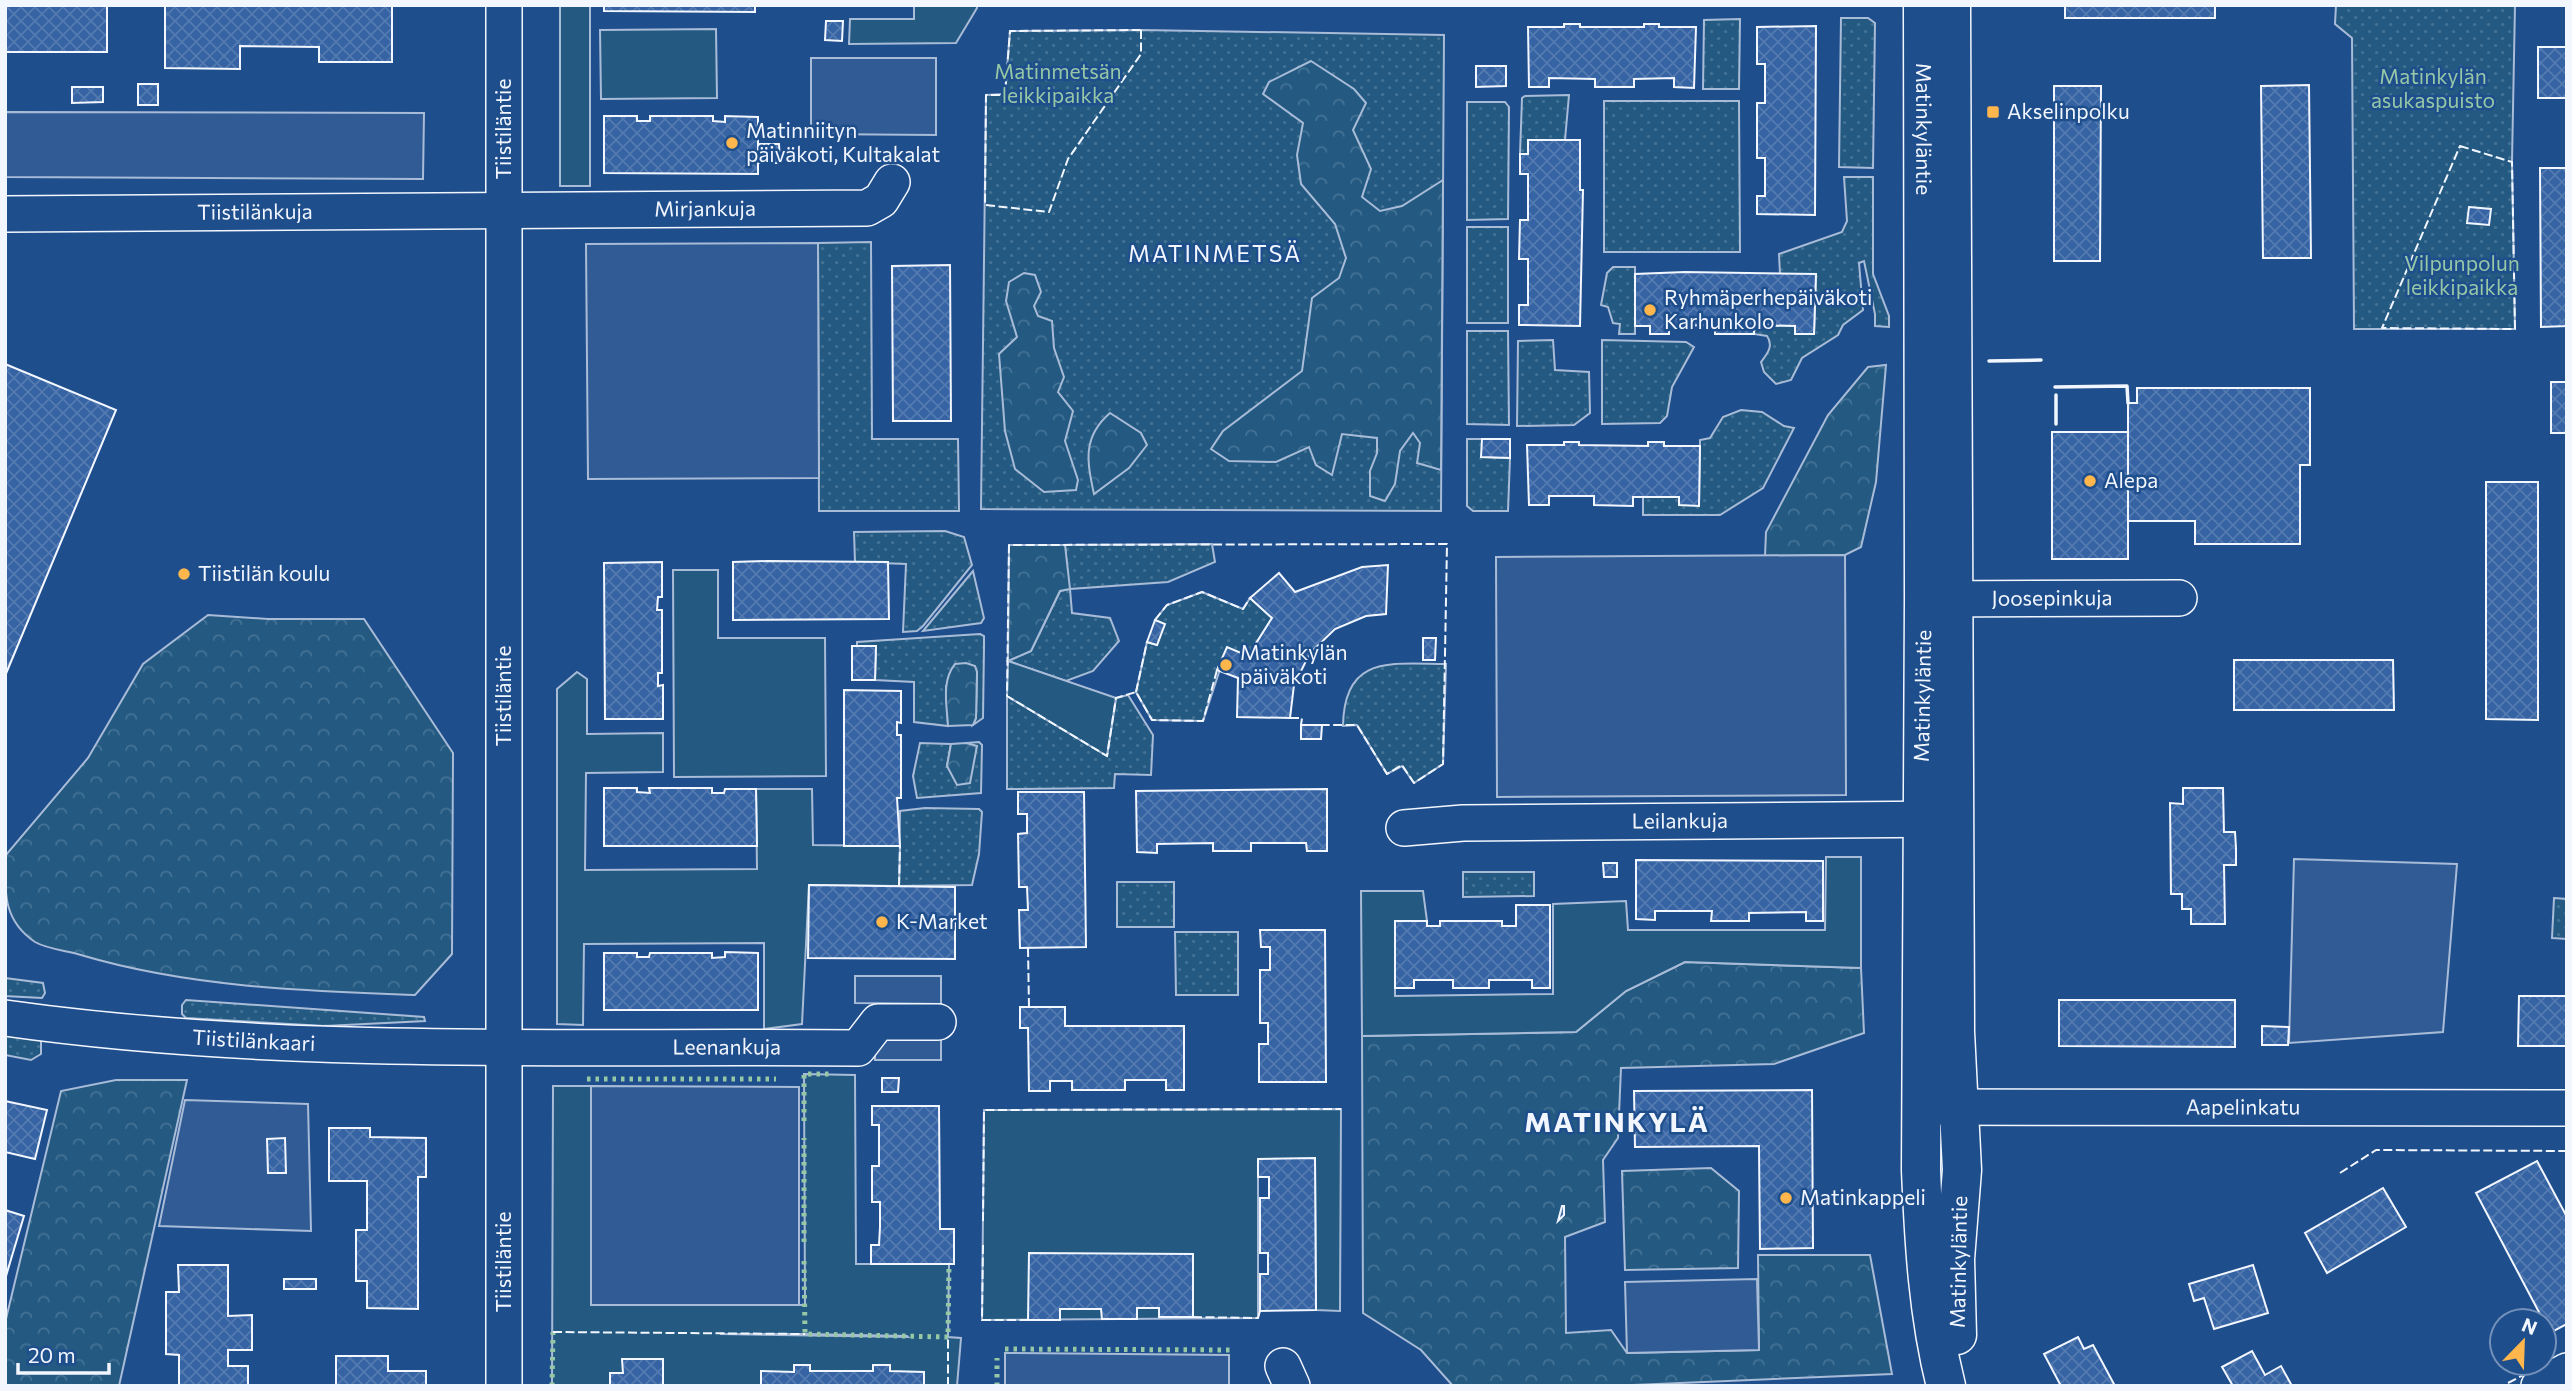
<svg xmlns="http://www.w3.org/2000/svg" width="2572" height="1391" font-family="Commissioner,sans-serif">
<defs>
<pattern id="grass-dots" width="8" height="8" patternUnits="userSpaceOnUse" patternTransform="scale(1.75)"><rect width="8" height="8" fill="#245a82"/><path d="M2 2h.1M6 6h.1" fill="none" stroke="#447295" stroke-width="1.8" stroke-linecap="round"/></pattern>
<pattern id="forest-crowns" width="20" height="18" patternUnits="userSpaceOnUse" patternTransform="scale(1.75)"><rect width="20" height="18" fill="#245a82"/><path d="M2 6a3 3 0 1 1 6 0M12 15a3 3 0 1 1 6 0" fill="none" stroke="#447295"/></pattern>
<pattern id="building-cross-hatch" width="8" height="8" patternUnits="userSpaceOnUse" patternTransform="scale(1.75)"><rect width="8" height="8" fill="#3563a3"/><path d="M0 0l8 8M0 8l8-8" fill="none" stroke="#537ab1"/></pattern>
</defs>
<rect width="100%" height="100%" fill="#1f4e8c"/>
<g fill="url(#grass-dots)" stroke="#a8bbd7" stroke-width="2">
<polygon points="2336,5 2515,5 2512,162 2515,329 2354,329 2352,38 2335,24"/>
<polygon points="1841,18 1868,18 1875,23 1873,168 1839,167"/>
<polygon points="1740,19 1739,89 1703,89 1704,20"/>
<polygon points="1142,30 1444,35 1441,511 981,509 986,95 1005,94 1010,31"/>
<polygon points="1569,95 1565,140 1529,140 1528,154 1520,154 1522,98 1525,96"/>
<polygon points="1604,101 1739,101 1740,252 1604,252"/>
<polygon points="1467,102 1505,102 1509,107 1508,219 1467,220"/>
<path d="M 1844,177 L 1873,177 L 1873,274 L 1889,316 L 1889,327 L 1875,326 L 1875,314 L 1864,261 L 1859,263 L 1863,310 L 1843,325 L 1838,335 L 1802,358 L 1791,380 L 1776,384 L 1764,372 L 1761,362 C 1767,354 1774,346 1767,336 L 1754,334 L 1755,325 L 1795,326 L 1795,334 L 1814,334 L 1816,274 L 1780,274 L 1779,254 L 1842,232 L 1847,221 Z"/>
<rect x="1467" y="227" width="41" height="96"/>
<polygon points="871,242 872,439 958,439 959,511 819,511 818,243"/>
<polygon points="1613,267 1635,267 1635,334 1619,334 1620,324 1613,323 1608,307 1601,305 1607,273"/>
<polygon points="1467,331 1508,331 1509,425 1467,424"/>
<polygon points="1553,340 1555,370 1589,372 1590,413 1574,425 1517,426 1518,341"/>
<polygon points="1602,340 1686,342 1694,347 1672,387 1667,416 1660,423 1602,424"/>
<polygon points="1741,410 1762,412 1784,426 1794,428 1763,488 1720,515 1643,515 1643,497 1679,497 1680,505 1699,505 1700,440 1710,438 1723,417"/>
<polygon points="1467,439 1482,439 1482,457 1510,458 1508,511 1473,511 1467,506"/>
<polygon points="945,531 964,537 972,565 923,626 917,631 903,632 906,564 855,562 854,532"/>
<polygon points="1212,544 1215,562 1168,582 1070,589 1072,613 1110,618 1119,641 1093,671 1066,681 1008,661 1031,651 1060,591 1069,589 1065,545"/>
<polygon points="973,571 984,618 981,623 923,631"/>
<polygon points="1202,592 1243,609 1250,598 1272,618 1248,656 1227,648 1203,721 1152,720 1136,692 1147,642 1157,645 1164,624 1155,620 1167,605"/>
<polygon points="980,634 984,636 984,647 983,718 973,725 976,718 977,672 946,686 948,726 914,722 914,682 875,680 876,646 857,646 857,642"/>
<path d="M 1446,664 L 1443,764 L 1414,783 L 1402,766 L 1387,774 L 1357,725 L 1343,726 C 1344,654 1391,664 1446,664 Z"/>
<polygon points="1128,695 1153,735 1151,775 1115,774 1114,788 1007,789 1007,696 1107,756 1116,698"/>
<polygon points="979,742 982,745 981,793 917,798 913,776 920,743 951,744 947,766 976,746 966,743"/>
<polygon points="925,808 979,809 982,812 979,854 972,885 899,886 900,811"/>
<polygon points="1463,872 1534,872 1534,896 1463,897"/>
<rect x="1117" y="882" width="57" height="45"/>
<polygon points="2554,898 2567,899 2567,939 2552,938"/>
<polygon points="1175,932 1238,932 1238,995 1176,995"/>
<polygon points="5,978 43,983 45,993 42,998 5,996"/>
<polygon points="186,1000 424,1017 425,1021 325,1026 186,1018 182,1014 182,1005"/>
<polygon points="5,1034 41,1040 41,1054 31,1060 5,1055"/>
</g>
<g fill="url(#forest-crowns)" stroke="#a8bbd7" stroke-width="2">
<polygon points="1311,61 1354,89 1366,103 1353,130 1371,169 1362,197 1380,211 1402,206 1443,180 1441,470 1417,463 1420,443 1413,433 1400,451 1395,484 1385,501 1370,496 1370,471 1377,453 1377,438 1342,434 1332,475 1316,465 1309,447 1276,462 1229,461 1211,449 1223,431 1302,371 1312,298 1339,278 1346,258 1335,224 1301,184 1297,155 1303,123 1263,94 1269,82"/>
<polygon points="1024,273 1035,275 1041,292 1034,306 1038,316 1052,321 1054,348 1064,377 1058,392 1073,411 1065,441 1078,480 1076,490 1044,492 1015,469 1005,431 999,354 1017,337 1006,301 1009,282"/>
<polygon points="1886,365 1876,482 1861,547 1845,555 1765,556 1766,532 1828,415 1868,367"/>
<path d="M 1110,413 L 1141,433 L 1147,445 L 1129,468 L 1094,494 C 1087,462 1082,437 1110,413 Z"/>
<polygon points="1009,545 1065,545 1070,589 1060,591 1031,651 1008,661"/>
<path d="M 208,615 L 268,619 L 364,619 L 453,753 L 452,954 L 415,995 C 304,991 188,987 81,955 C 68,951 47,949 35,942 C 2,920 5,890 5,856 L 88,758 L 143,664 Z"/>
<path d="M 966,663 L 975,666 L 977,672 L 976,718 L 973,725 L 948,726 C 947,706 941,681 955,664 Z"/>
<polygon points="966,743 977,746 970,783 957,785 947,766 951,744"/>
<polygon points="1685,962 1861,968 1864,1033 1774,1064 1621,1068 1618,1138 1603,1160 1605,1222 1565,1237 1566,1333 1611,1330 1627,1353 1759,1350 1758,1255 1870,1255 1892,1374 1610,1386 1453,1386 1421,1350 1363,1313 1362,1036 1576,1032 1626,991"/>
<polygon points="116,1080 187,1080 119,1386 5,1386 5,1323 61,1091"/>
<polygon points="1711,1168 1739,1191 1738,1268 1625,1270 1622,1171"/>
</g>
<g fill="#245a82" stroke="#a8bbd7" stroke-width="2" fill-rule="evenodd">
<rect x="560" y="5" width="30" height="181"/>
<polygon points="914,5 977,5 977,8 956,43 849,44 850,19 914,19"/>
<polygon points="716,29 717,98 601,99 600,30"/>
<polygon points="673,570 718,570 718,638 825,638 826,776 674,777"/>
<polygon points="1008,661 1116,698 1107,756 1007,696"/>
<polygon points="577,672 587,679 587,734 663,733 663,772 586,773 585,870 757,869 756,789 812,789 813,845 900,846 899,886 809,885 802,1024 764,1029 764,943 584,944 583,1025 557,1024 557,689"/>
<polygon points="1826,857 1861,857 1861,968 1685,962 1626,991 1576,1032 1362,1036 1361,891 1423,891 1427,921 1395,921 1395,996 1553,994 1553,904 1626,901 1628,930 1825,930"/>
<path d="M 804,1074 L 855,1075 L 856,1264 L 949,1264 L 948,1337 L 961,1338 L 957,1386 L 552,1386 L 553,1086 L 591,1086 L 591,1305 L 805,1305 ZM 805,1334 L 907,1336 L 908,1337 L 720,1334 Z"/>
<polygon points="1341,1109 1340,1311 1316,1310 1315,1159 1258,1159 1258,1318 982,1320 984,1110"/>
</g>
<g fill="#305b95" stroke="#a8bbd7" stroke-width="2">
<polygon points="811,58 936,58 936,135 811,134"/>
<polygon points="5,112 424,113 423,179 5,177"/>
<polygon points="818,243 819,478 588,479 586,244"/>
<polygon points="1845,555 1846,795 1497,797 1496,557"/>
<polygon points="2294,859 2457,864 2443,1032 2289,1043"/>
<polygon points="855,976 941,976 941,1004 855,1003"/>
<rect x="875" y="1039" width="66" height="21"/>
<polygon points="591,1086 799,1087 799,1305 591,1305"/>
<polygon points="185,1100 308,1104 311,1231 159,1226"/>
<polygon points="1757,1279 1759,1350 1627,1353 1625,1282"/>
<polygon points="1005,1353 1229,1355 1229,1386 1005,1386"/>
</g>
<g fill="url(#building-cross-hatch)" stroke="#f2f6ff" stroke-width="2">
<rect x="5" y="5" width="102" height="47"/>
<polygon points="165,5 392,5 392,62 319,62 319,47 240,46 240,69 165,68"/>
<polygon points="604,5 755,5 755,12 604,11"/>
<rect x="2065" y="5" width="150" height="13"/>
<polygon points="826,21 843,21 842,41 825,40"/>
<polygon points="1564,24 1580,24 1580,27 1644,27 1644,24 1659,24 1659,27 1696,27 1694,88 1674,87 1674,78 1634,79 1634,87 1595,87 1595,79 1549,78 1549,87 1529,87 1528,27 1564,27"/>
<polygon points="1816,26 1815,215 1757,214 1757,196 1765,196 1765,158 1757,158 1757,103 1765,103 1765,64 1757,64 1757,27"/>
<rect x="2538" y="47" width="29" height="51"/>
<polygon points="1476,66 1506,66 1506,86 1476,87"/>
<rect x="138" y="84" width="20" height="21"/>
<polygon points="2309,85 2311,258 2263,258 2261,86"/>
<polygon points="2054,86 2101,86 2100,261 2054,261"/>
<polygon points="72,87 103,87 103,102 72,103"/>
<polygon points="604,116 637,116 637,121 650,121 650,116 713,116 713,121 725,122 725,116 758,117 758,174 604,173"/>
<polygon points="1528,140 1580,140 1580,190 1583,190 1580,326 1519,325 1519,305 1528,305 1528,259 1519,259 1520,220 1528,220 1528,174 1520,174 1520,154 1528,154"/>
<polygon points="759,144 779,144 780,163 759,163"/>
<polygon points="2540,168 2567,168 2567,326 2541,327"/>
<polygon points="2469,207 2491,209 2489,225 2467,223"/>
<polygon points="950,265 951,421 893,421 892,266"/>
<polygon points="1685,272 1816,274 1814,334 1795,334 1795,326 1754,325 1754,334 1715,334 1715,325 1669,326 1669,334 1650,334 1650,326 1635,326 1635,274"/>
<polygon points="5,364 116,410 5,676"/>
<rect x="2551" y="382" width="16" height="51"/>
<polygon points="2137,388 2310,388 2310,465 2300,465 2300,544 2195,544 2195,521 2128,521 2128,403 2137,403"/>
<rect x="2052" y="432" width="76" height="127"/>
<polygon points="1482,439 1510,439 1510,458 1481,457"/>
<polygon points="1564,442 1579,442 1579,445 1648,446 1648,442 1664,442 1664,446 1700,446 1699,506 1679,505 1679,497 1633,497 1633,506 1594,505 1594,496 1549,496 1549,505 1529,505 1527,445 1564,445"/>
<polygon points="2486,482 2538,482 2538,720 2486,719"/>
<polygon points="767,561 888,562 889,619 733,620 733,562"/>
<polygon points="662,562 662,597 658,597 657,610 662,610 662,673 658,673 658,686 663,685 663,719 605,719 604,563"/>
<polygon points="1388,565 1386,614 1366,616 1335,629 1310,653 1294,685 1290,718 1237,717 1238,678 1217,670 1227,647 1248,656 1272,618 1250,598 1279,573 1295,592 1362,567"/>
<polygon points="1155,620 1165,624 1157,645 1147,642"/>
<polygon points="1423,638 1436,638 1435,660 1423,660"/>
<polygon points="852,646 876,646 875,680 852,680"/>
<polygon points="2234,660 2393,660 2394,710 2234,710"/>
<polygon points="844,690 901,691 901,723 897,722 897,735 901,735 901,798 897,798 900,846 844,846"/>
<polygon points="1301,725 1322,725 1321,739 1301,739"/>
<polygon points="604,788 637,788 637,792 650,793 649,788 712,788 712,793 724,793 725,789 756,789 757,846 604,846"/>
<polygon points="2183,788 2223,788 2224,832 2235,832 2236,848 2236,865 2224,865 2225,924 2191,924 2191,909 2182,909 2182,894 2171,894 2170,803 2183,804"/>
<polygon points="1327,789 1327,851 1307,851 1306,843 1251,843 1251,851 1213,851 1213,843 1157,844 1157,853 1137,852 1136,791"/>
<polygon points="1018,792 1084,792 1086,947 1020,948 1019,910 1028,910 1027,887 1019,887 1018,834 1027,833 1027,814 1018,814"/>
<polygon points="1636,860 1823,861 1823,921 1806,921 1806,912 1749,913 1749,921 1711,921 1712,911 1655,911 1655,920 1636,919"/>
<polygon points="1603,863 1617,863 1617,877 1604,877"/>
<polygon points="809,885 955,887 955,959 808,958"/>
<polygon points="1516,905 1550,905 1550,988 1532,988 1532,980 1489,980 1489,988 1453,988 1453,980 1414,980 1414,988 1395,988 1395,921 1427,921 1427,926 1440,926 1440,921 1502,921 1502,926 1516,926"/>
<polygon points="1260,930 1325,930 1326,1082 1259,1082 1259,1044 1268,1044 1268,1023 1260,1023 1260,970 1270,970 1270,947 1261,947"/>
<polygon points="725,952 758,953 758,1010 604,1010 604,953 637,953 637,957 649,957 650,953 712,953 712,958 725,957"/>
<polygon points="2519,996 2567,996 2567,1046 2518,1046"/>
<polygon points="2059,1000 2235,1000 2235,1047 2059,1046"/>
<polygon points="1020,1007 1065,1007 1065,1026 1184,1026 1184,1090 1166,1090 1166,1080 1125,1080 1125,1090 1072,1090 1072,1081 1050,1081 1050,1091 1029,1091 1028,1028 1020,1028"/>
<polygon points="2262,1026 2289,1027 2288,1045 2262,1045"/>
<polygon points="882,1078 899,1078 898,1092 882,1092"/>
<polygon points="1812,1090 1813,1248 1760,1249 1759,1146 1635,1147 1634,1091"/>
<polygon points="5,1101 47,1110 35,1159 5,1152"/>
<polygon points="872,1106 939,1106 940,1229 954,1229 954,1264 871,1264 871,1245 879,1245 880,1227 880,1202 872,1202 872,1166 879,1166 879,1125 872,1125"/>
<polygon points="329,1128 370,1128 370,1137 426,1138 426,1177 418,1177 418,1309 367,1308 367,1281 356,1281 356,1230 367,1230 367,1181 329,1181"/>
<polygon points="285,1138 286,1173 268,1173 267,1139"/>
<polygon points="1315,1158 1316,1310 1260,1311 1260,1274 1268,1274 1268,1253 1260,1253 1260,1198 1269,1198 1269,1177 1258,1177 1258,1159"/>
<polygon points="2537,1161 2567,1217 2567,1324 2550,1333 2476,1193"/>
<polygon points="2383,1188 2406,1227 2327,1273 2305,1233"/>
<polygon points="1562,1206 1564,1206 1564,1215 1558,1221"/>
<polygon points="5,1210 24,1216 6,1276 5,1275"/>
<polygon points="1029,1253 1193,1254 1193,1317 1159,1317 1159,1308 1137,1308 1137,1319 1102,1319 1101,1309 1060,1309 1060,1320 1028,1320"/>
<polygon points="178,1265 228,1265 228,1316 252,1315 252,1350 228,1350 228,1366 248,1366 248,1386 179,1386 179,1355 166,1354 166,1292 179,1292"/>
<polygon points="2253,1265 2268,1313 2214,1329 2204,1298 2194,1301 2189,1284"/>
<rect x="284" y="1279" width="32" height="10"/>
<polygon points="2078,1337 2084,1349 2093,1345 2115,1386 2061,1386 2044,1354"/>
<polygon points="2252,1351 2265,1375 2281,1366 2292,1386 2233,1386 2222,1367"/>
<polygon points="336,1356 388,1356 388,1371 426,1371 426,1386 336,1386"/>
<polygon points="622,1359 663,1359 663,1386 610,1386 610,1373 623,1373"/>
<polygon points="794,1365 810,1365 810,1371 873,1371 873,1365 890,1365 890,1371 924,1372 924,1386 761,1386 761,1371 794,1372"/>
</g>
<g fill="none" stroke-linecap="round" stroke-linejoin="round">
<defs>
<g id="minor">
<path id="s1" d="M 5,214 L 867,208 L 881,200 L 892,182"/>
<path id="s2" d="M 1924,599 L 2179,598"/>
<path id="s3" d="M 1404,828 L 1463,823 L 1951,819"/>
<path id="s4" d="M 5,1018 C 289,1058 573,1045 858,1048 L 878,1022 L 938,1022"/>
<path id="s5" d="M 1930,1107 L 2567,1108"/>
<polyline points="1283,1366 1292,1386"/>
<polyline points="504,1386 504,5"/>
<polyline points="2539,1386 2567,1371"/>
</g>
<g id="major">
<path id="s6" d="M 1923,5 L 1924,599 L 1921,1170 C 1924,1242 1928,1315 1946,1386"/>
<polyline points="1951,5 1955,1032 1962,1170 1955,1259 1957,1335"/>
</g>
</defs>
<use href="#minor" stroke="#f2f6ff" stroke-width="38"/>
<use href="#major" stroke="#f2f6ff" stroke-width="41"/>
<use href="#minor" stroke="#1f4e8c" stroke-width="35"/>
<use href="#major" stroke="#1f4e8c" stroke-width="38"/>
<g stroke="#97c8a6" stroke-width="5" stroke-dasharray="3.5 5" stroke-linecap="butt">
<polyline points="587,1079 776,1079"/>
<polyline points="804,1121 804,1074 833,1074"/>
<polyline points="804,1242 804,1138"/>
<polyline points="804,1261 805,1334 948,1337 949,1264"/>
<polyline points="1005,1349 1234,1350"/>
<polyline points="552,1386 553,1332"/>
<polyline points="997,1386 997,1358"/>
</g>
<g stroke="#f2f6ff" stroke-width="2" stroke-dasharray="9 3.5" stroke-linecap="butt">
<polygon points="1141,30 1141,54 1068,159 1049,212 985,205 986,95 1005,95 1010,31"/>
<polygon points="2460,146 2512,162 2515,329 2382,328"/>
<polyline points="1155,620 1167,605 1202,592 1243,609 1250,598"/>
<polyline points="1217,670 1203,721 1152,720 1136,692 1116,698 1107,756 1007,696 1009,545 1447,544 1443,764 1414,783 1402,765 1387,774 1357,725 1322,725"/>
<polyline points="1136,692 1147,642"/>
<polyline points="1290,718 1302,718 1301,725"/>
<polyline points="899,886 900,846"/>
<polyline points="1028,948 1029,1007"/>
<polyline points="2340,1173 2376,1150 2567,1151"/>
<polyline points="983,1221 984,1110 1341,1109"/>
<polyline points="983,1245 982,1320 1028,1320"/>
<polyline points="1193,1317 1258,1318 1260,1311"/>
<polyline points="553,1332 805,1334"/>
<polyline points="2508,1383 2533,1370"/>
<polyline points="948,1386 948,1337"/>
</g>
<g stroke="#f2f6ff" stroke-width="3.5">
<polyline points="1989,361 2041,360"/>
<polyline points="2055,387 2127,386 2128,403"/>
<polyline points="2056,424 2056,395"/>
</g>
</g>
<g fill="#ffb74d" stroke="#1f4e8c" stroke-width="2.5">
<rect x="1986" y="105" width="14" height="14" rx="3.5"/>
<circle cx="732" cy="143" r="7"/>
<circle cx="1650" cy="310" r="7"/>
<circle cx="2090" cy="481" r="7"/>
<circle cx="184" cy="574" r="7"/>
<circle cx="1226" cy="665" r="7"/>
<circle cx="882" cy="922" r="7"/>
<circle cx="1786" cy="1198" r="7"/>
</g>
<g text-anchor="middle" stroke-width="5" stroke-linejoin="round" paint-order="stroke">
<g font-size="21" fill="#97c8a6" stroke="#1f4e8c">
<text x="1058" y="79">Matinmetsän<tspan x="1058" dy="24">leikkipaikka</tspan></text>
<text x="2433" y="84">Matinkylän<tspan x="2433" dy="24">asukaspuisto</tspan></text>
<text x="2462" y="271">Vilpunpolun<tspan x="2462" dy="24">leikkipaikka</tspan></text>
</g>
<g font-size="21" fill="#f2f6ff" stroke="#1f4e8c" text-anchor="start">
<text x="2007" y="119">Akselinpolku</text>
<text x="746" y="138">Matinniityn<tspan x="746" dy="24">päiväkoti, Kultakalat</tspan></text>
<text x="1664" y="305">Ryhmäperhepäiväkoti<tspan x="1664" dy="24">Karhunkolo</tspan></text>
<text x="2104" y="488">Alepa</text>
<text x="198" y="581">Tiistilän koulu</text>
<text x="1240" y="660">Matinkylän<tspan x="1240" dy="24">päiväkoti</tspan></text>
<text x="896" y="929">K-Market</text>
<text x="1800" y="1205">Matinkappeli</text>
</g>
<g font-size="21" fill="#f2f6ff" stroke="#1f4e8c">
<text transform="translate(504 129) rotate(-90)" y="7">Tiistiläntie</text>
<text dy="7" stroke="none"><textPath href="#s6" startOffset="124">Matinkyläntie</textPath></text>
<text dy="7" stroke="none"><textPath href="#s1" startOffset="700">Mirjankuja</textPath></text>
<text dy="7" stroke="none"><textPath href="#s1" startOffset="250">Tiistilänkuja</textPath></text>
<text dy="7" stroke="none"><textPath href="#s2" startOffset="128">Joosepinkuja</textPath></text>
<text transform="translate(504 696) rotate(-90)" y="7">Tiistiläntie</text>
<text transform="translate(1923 696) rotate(-89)" y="7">Matinkyläntie</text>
<text dy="7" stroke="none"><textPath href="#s3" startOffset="276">Leilankuja</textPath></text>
<text dy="7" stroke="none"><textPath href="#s4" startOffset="250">Tiistilänkaari</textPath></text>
<text dy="7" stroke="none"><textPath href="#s4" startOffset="723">Leenankuja</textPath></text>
<text dy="7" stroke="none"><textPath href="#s5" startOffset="313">Aapelinkatu</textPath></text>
<text transform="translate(504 1262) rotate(-90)" y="7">Tiistiläntie</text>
<text transform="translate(1959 1262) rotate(-89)" y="7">Matinkyläntie</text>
</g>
<g font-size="23" letter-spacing="2" fill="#f2f6ff" stroke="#1f4e8c">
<text x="1215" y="262">MATINMETSÄ</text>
</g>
<g font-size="28" font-weight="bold" letter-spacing="2" fill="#f2f6ff" stroke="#1f4e8c">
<text x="1617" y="1132">MATINKYLÄ</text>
</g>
</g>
<rect width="2572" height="1391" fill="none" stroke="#f2f6ff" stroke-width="14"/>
<g transform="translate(2523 1342) rotate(23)"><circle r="33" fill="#1f4e8c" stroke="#7391ba" stroke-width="2"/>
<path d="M0-5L12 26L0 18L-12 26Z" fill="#ffb74d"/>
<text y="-10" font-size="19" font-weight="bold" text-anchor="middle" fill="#f2f6ff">N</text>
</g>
<path d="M18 1363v10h91v-10" fill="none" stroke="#f2f6ff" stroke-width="3.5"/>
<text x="28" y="1363" font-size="21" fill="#f2f6ff" stroke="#1f4e8c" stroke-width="5" paint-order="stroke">20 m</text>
</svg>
